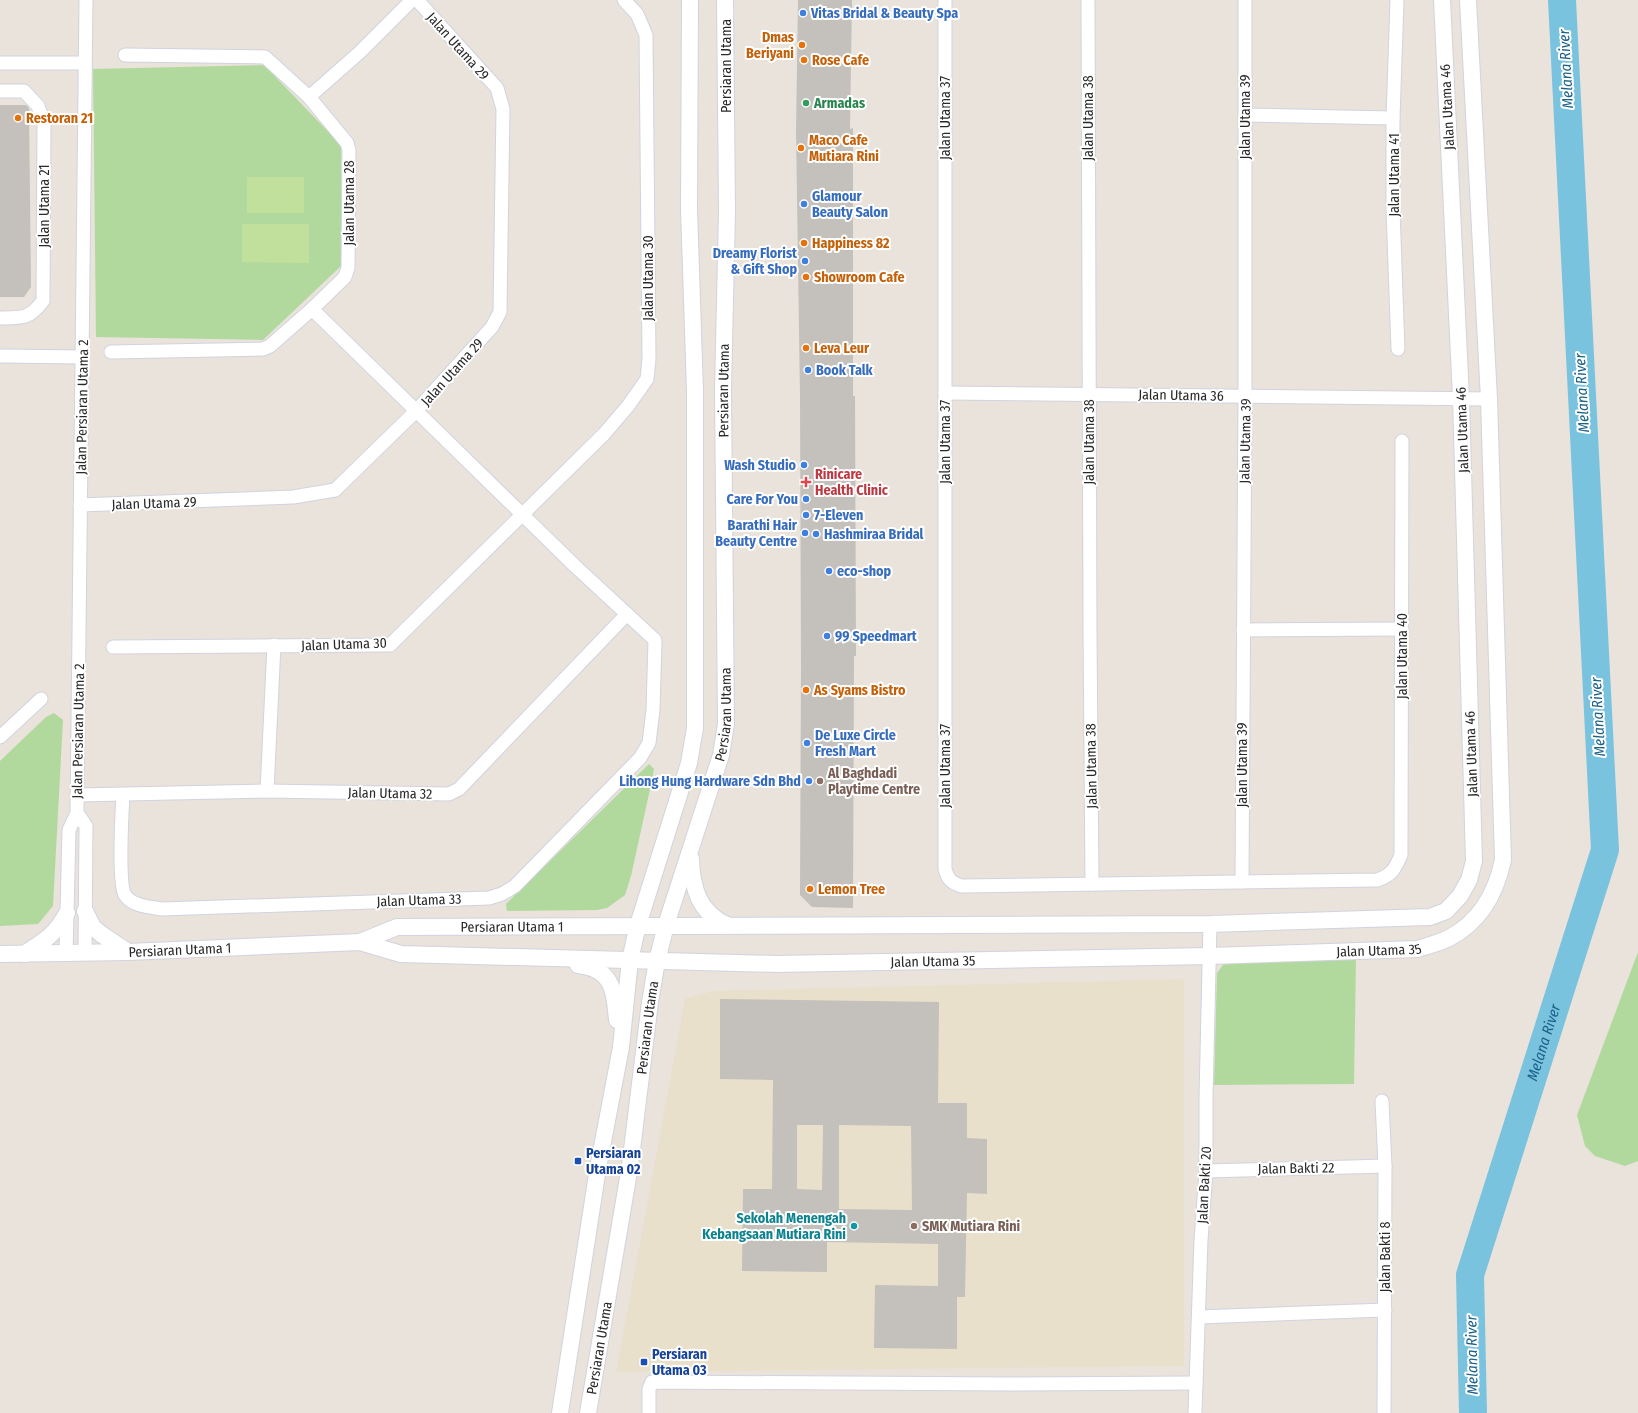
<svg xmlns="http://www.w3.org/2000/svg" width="1638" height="1413" font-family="'Fira Sans Condensed',sans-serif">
<rect width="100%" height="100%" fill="#e9e3db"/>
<polygon fill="#e9e0cc" points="1184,979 1184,1366 616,1372 685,999 713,991"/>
<g fill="#b1d99e">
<polygon points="264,65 341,145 341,266 263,340 96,337 93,69"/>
<polygon points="54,713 63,720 53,906 38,924 0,926 0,761 46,717"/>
<polygon points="649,764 654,769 652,780 631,876 625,895 607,908 597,910 507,911 506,904"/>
<polygon points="1638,952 1638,1161 1625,1166 1595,1156 1585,1146 1577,1115"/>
<polygon points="1356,958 1354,1084 1214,1085 1217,973 1223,965 1234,961"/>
</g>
<g fill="#c1e09b">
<rect x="247" y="177" width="57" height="36"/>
<polygon points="242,224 309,224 309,263 242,262"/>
</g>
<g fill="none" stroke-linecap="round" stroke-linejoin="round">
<path stroke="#7ac3df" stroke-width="28" id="s1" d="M 1473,1413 L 1470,1275 L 1605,850 L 1562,0"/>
</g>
<g fill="#c4c0bb" fill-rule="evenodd">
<polygon points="798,0 852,0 850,129 853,128 853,396 855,396 856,656 854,656 853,908 812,907 800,895 801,666 800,396 796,131"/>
<polygon points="0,105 26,105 29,108 31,287 24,297 0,297"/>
<path d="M 720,999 L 939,1002 L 938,1103 L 967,1103 L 967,1138 L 987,1139 L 987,1194 L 967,1193 L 965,1297 L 957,1297 L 957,1349 L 874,1348 L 875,1285 L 938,1286 L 938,1244 L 827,1242 L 827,1272 L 742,1271 L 743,1189 L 772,1189 L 773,1080 L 720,1079 ZM 797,1125 L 823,1125 L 822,1190 L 797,1189 ZM 839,1125 L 911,1126 L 912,1210 L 839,1209 Z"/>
</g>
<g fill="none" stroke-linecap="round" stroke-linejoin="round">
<defs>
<g id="minor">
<path d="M 945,0 L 945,869 C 948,880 951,882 961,886 L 1377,880 C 1392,875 1395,869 1401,855 L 1402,441"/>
<polyline points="1088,0 1090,630 1092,884"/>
<polyline points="1397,0 1393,118 1393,210 1398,349"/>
<polyline points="0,63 85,63"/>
<path d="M 0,91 L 24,91 L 38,106 L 44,123 L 43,301 C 29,319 23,318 0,318"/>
<polyline points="309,97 360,52 412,0"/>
<polyline points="1245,115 1393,118"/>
<polyline points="111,352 263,349 270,346 312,309 345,277 348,268 349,150 347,143 309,97 265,57 125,55"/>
<polyline points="0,356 82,357"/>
<polyline points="945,393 1489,399"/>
<polyline points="80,505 293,497 335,490 416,411 492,327 500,312 503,109 497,88 417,0"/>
<polyline points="1243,630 1402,629"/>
<polyline points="113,647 390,645 604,434 628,406 647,379 649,359 646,35 637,14 624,0"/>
<polyline points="0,737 41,699"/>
<polyline points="267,791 274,645"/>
<polyline points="78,795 267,791 449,794 459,789 627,614"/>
<path d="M 123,795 C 122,812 118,884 125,895 C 132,906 149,907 162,909 L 489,898 L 502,894 L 515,886 L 640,758 L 649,743 L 653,710 L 655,640 L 575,566 L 312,309"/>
<polyline points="77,813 86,826 85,953"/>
<polyline points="1242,882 1245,396 1245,0"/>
<polyline points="66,953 69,830 77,813 86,0"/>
<polyline points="1382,1101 1385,1166 1384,1413"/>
<polyline points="1206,1171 1385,1166"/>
<polyline points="1199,1317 1385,1310"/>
<polyline points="649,1413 649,1389 652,1382 1009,1384 1196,1383"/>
<polyline points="1195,1413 1201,1240 1206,1171 1206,1098 1210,924"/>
</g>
<g id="tertiary">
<path d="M 691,859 C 692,888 699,913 727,925"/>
<polyline points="85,911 93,927 101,934 128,952"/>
<path id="s2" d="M 360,942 L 397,927 L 1210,924 L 1430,917 L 1446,911 L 1460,896 L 1469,880 L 1474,861 L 1461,398 L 1442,0"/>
<path id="s3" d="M 0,954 L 128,952 L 360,942 L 401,954 L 777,964 L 1209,956 L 1417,949 C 1427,946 1439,943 1449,938 C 1480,922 1496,893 1503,860 L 1489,399 L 1468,0"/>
<path d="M 24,954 C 44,941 55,935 67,913"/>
<path d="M 578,965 C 613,969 614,990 617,1020"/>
<polyline points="560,1413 598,1168 621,1047 630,960 638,925 689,763 695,728 695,391 689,209 690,0"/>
<path id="s4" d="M 588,1413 L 630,1166 L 650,1002 L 657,961 L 666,925 L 721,755 L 726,724 L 723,390 L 727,211 L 725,0"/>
</g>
</defs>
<use href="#minor" stroke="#d1d3df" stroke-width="15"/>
<use href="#tertiary" stroke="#d1d3df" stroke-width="18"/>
<use href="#minor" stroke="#fff" stroke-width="13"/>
<use href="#tertiary" stroke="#fff" stroke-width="16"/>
</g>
<g fill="#3f7fe0" stroke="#fff" stroke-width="1.5">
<circle cx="803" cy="13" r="4"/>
<circle cx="804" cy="204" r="4"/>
<circle cx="805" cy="261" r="4"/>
<circle cx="808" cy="370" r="4"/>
<circle cx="804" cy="465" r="4"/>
<circle cx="806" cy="499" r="4"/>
<circle cx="806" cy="515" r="4"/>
<circle cx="805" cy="533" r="4"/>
<circle cx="816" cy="534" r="4"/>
<circle cx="829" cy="571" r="4"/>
<circle cx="827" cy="636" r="4"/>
<circle cx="807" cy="743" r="4"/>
<circle cx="809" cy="781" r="4"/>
</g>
<g fill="#e8710a" stroke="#fff" stroke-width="1.5">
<circle cx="802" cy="45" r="4"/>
<circle cx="804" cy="60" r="4"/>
<circle cx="18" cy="118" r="4"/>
<circle cx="801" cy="148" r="4"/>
<circle cx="804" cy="243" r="4"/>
<circle cx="806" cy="277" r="4"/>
<circle cx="806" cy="348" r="4"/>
<circle cx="806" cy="690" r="4"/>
<circle cx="810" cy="889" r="4"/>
</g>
<circle fill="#2e9e5b" stroke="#fff" stroke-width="1.5" cx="806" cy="103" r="4"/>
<path fill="#e0444e" stroke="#fff" stroke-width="1.5" d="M804 476h4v4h4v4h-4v4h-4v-4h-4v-4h4z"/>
<g fill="#8d6e63" stroke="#fff" stroke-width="1.5">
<circle cx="820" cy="781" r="4"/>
<circle cx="914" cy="1226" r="4"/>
</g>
<g fill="#1a4fb4" stroke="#fff" stroke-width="1.5">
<rect x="574" y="1157" width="8" height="8" rx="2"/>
<rect x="640" y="1358" width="8" height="8" rx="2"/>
</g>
<circle fill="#0f9aa8" stroke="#fff" stroke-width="1.5" cx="854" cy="1226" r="4"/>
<g text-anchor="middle" stroke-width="4" stroke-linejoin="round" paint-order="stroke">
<g font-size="14" font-weight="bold" fill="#366cbe" stroke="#fff" text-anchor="start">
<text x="811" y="18">Vitas Bridal &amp; Beauty Spa</text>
<text x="812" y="201">Glamour<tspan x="812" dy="16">Beauty Salon</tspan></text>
<text x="797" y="258" text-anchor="end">Dreamy Florist<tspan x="797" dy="16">&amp; Gift Shop</tspan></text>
<text x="816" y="375">Book Talk</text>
<text x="796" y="470" text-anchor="end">Wash Studio</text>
<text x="798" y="504" text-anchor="end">Care For You</text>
<text x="814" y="520">7-Eleven</text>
<text x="797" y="530" text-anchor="end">Barathi Hair<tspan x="797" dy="16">Beauty Centre</tspan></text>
<text x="824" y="539">Hashmiraa Bridal</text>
<text x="837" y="576">eco-shop</text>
<text x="835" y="641">99 Speedmart</text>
<text x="815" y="740">De Luxe Circle<tspan x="815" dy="16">Fresh Mart</tspan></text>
<text x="801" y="786" text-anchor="end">Lihong Hung Hardware Sdn Bhd</text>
</g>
<g font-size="14" font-weight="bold" fill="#c56008" stroke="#fff" text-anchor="start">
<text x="794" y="42" text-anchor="end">Dmas<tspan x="794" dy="16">Beriyani</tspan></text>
<text x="812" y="65">Rose Cafe</text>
<text x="26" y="123">Restoran 21</text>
<text x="809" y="145">Maco Cafe<tspan x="809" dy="16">Mutiara Rini</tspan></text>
<text x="812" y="248">Happiness 82</text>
<text x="814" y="282">Showroom Cafe</text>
<text x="814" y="353">Leva Leur</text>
<text x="814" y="695">As Syams Bistro</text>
<text x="818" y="894">Lemon Tree</text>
</g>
<g font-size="14" fill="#282828" stroke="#fff">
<text transform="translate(458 46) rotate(48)" y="5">Jalan Utama 29</text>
<text transform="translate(726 66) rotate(-90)" y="5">Persiaran Utama</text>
<text transform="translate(1447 107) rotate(-93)" y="5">Jalan Utama 46</text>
<text transform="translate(1245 117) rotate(-90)" y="5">Jalan Utama 39</text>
<text transform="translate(945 118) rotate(-90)" y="5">Jalan Utama 37</text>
<text transform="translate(1088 118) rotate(-90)" y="5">Jalan Utama 38</text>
<text transform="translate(1394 175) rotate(-90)" y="5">Jalan Utama 41</text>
<text transform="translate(349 203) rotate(-90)" y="5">Jalan Utama 28</text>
<text transform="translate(44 206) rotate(-90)" y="5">Jalan Utama 21</text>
<text transform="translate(648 278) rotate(-90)" y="5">Jalan Utama 30</text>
<text transform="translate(452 372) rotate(-48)" y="5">Jalan Utama 29</text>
<text dy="5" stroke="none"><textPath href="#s4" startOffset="1038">Persiaran Utama</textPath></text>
<text transform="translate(1181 395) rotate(1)" y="5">Jalan Utama 36</text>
<text transform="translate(82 407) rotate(-89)" y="5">Jalan Persiaran Utama 2</text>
<text transform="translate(1462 430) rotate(-92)" y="5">Jalan Utama 46</text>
<text transform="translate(1245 441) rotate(-89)" y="5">Jalan Utama 39</text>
<text transform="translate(945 442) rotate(-90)" y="5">Jalan Utama 37</text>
<text transform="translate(1089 442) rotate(-90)" y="5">Jalan Utama 38</text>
<text transform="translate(154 503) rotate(-2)" y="5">Jalan Utama 29</text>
<text transform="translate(344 644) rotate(-2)" y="5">Jalan Utama 30</text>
<text transform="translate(1402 656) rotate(-90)" y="5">Jalan Utama 40</text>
<text dy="5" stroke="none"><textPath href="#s4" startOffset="714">Persiaran Utama</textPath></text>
<text transform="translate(78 731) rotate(-89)" y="5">Jalan Persiaran Utama 2</text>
<text transform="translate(1471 754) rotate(-92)" y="5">Jalan Utama 46</text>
<text transform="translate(1242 765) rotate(-90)" y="5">Jalan Utama 39</text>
<text transform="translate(945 766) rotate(-90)" y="5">Jalan Utama 37</text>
<text transform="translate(1091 766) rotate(-91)" y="5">Jalan Utama 38</text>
<text transform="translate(390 793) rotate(1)" y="5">Jalan Utama 32</text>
<text transform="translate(419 900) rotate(-2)" y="5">Jalan Utama 33</text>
<text dy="5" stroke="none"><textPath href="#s2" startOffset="155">Persiaran Utama 1</textPath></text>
<text dy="5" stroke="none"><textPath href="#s3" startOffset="1381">Jalan Utama 35</textPath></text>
<text dy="5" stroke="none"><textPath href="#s3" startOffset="180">Persiaran Utama 1</textPath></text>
<text dy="5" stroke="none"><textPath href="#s3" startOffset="935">Jalan Utama 35</textPath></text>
<text dy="5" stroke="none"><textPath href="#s4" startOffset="390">Persiaran Utama</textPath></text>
<text transform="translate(1296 1168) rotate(-1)" y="5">Jalan Bakti 22</text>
<text transform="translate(1204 1185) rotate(-87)" y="5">Jalan Bakti 20</text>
<text transform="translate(1385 1257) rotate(-90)" y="5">Jalan Bakti 8</text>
<text dy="5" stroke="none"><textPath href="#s4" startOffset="66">Persiaran Utama</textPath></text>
</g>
<g font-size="14" font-weight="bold" fill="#27864d" stroke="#fff" text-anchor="start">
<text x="814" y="108">Armadas</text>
</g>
<g font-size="14" font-weight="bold" fill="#be3a42" stroke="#fff" text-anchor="start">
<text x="815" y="479">Rinicare<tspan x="815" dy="16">Health Clinic</tspan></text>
</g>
<g font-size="14" font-weight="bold" fill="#785e54" stroke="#fff" text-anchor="start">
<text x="828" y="778">Al Baghdadi<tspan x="828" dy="16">Playtime Centre</tspan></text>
<text x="922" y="1231">SMK Mutiara Rini</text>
</g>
<g font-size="14" font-weight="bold" fill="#164399" stroke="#fff" text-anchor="start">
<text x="586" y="1158">Persiaran<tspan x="586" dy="16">Utama 02</tspan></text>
<text x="652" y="1359">Persiaran<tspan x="652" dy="16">Utama 03</tspan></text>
</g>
<g font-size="14" font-weight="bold" fill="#0d838f" stroke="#fff" text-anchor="end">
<text x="846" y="1223">Sekolah Menengah<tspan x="846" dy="16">Kebangsaan Mutiara Rini</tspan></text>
</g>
<g font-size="15" font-style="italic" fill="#1c6188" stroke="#fff">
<text transform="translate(1566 69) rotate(-93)" y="5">Melana River</text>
<text transform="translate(1582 393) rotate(-93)" y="5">Melana River</text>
<text transform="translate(1598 717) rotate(-93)" y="5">Melana River</text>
<text dy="5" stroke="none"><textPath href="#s1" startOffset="382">Melana River</textPath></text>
<text transform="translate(1472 1355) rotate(-91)" y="5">Melana River</text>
</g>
</g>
</svg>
